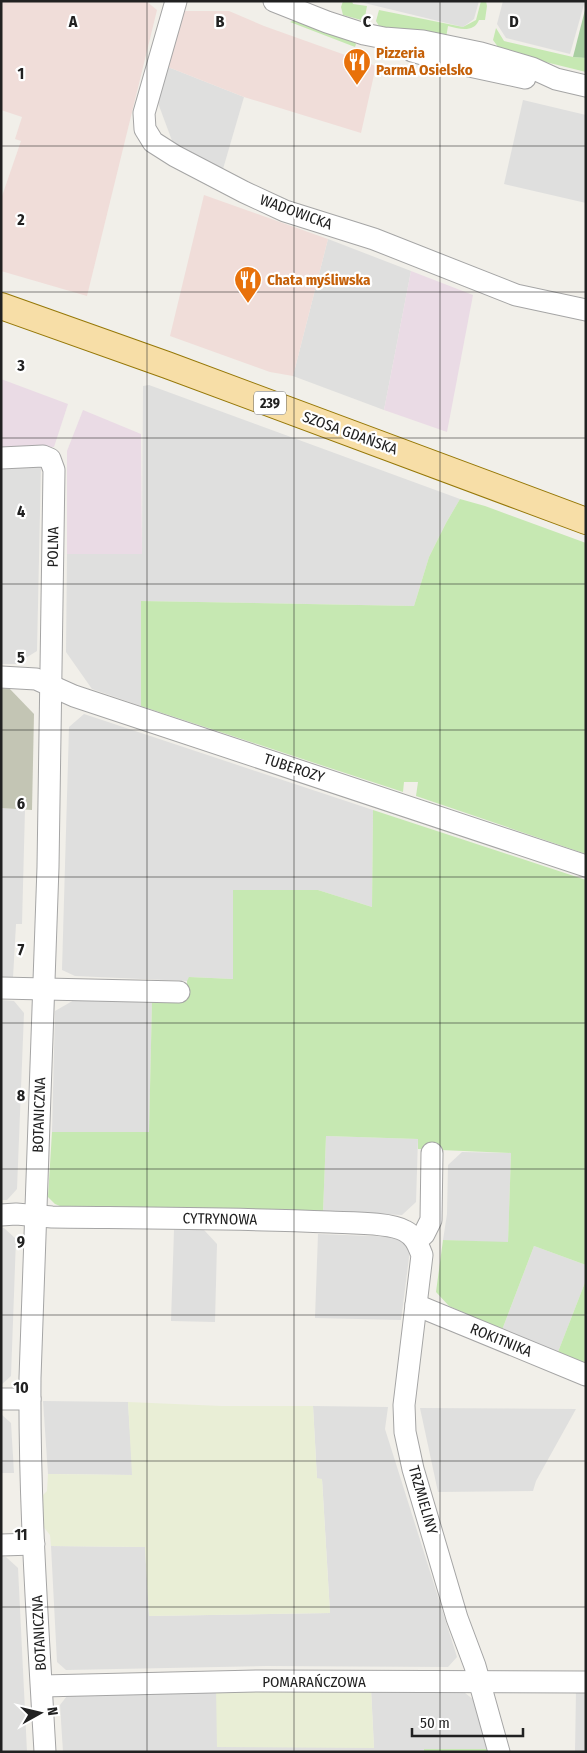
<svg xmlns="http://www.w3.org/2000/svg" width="587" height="1753" font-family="'Fira Sans Condensed',sans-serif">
<rect width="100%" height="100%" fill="#f1efe9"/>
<g fill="#dfdfde">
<polygon points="356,1 479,1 474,19 463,27"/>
<polygon points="503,1 585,1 570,54 506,38 497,24"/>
<polygon points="168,67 244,97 223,169 174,146 158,103"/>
<polygon points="523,100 586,115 586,203 504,184"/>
<polygon points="328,239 411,271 384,410 293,376"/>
<polygon points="149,385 460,499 446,523 429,557 414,606 141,601 141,706 92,689 66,652 67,554 142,553 143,386"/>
<polygon points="41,466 37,651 16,664 1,664 1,467"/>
<polygon points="84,714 373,810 372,907 318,890 233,979 190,977 187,981 75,976 62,970 69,727"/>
<polygon points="1,808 25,809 22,924 16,924 13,978 1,977"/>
<polygon points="76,999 152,1001 149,1132 52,1132 55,1011"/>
<polygon points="1,1000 14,1001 24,1013 17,1189 7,1200 1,1200"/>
<polygon points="326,1136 418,1139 416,1202 402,1215 323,1212"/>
<polygon points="462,1152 511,1153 508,1243 443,1240 447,1214 448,1165"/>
<polygon points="1,1227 4,1228 16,1239 11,1376 1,1385"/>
<polygon points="174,1230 204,1230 217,1244 215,1322 171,1321"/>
<polygon points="318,1234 399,1237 410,1250 401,1320 315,1318"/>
<polygon points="534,1246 586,1265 586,1280 558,1352 502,1330"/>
<polygon points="43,1401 128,1402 133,1475 48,1474"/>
<polygon points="313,1406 388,1407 385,1429 457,1657 448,1667 266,1666 66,1670 57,1662 51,1546 145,1547 149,1616 330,1613 322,1479 317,1479"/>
<polygon points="420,1408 576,1409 536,1481 533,1491 438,1492"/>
<polygon points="1,1414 11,1423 14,1473 1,1473"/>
<polygon points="1,1557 6,1557 18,1568 27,1752 1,1752"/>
<polygon points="216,1689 374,1748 371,1689 460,1689 474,1700 489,1749 425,1749 424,1752 63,1752 60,1705 70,1692"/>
<polygon points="576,1691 586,1691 586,1752 575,1752"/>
</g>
<g fill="#f0ddd9">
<polygon points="1,1 146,1 157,10 87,296 1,271 1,199 21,141 15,139 22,117 1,110"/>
<polygon points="183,11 229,11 264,26 376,66 361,133 244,97 168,67"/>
<polygon points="204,195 328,239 293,376 270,372 170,336"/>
</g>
<g fill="#eadbe5">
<polygon points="411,271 473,295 447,432 384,410"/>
<polygon points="1,379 68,404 54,447 1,449"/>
<polygon points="83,410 141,434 142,554 67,554 67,451"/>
</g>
<polygon fill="#c3c5b4" points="1,687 8,687 34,714 32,810 1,808"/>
<g fill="#e9eed6">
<polygon points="128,1402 222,1406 313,1406 317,1478 322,1479 330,1613 149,1616 145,1547 51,1546 50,1535 42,1525 41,1497 47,1491 48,1474 132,1475"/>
<polygon points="216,1689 371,1689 374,1748 217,1747"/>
</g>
<g fill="#c6e8b2">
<polygon points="343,1 352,1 353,4 367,6 365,17 361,20 343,15 341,7"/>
<path d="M 481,1 L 486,1 L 487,6 L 485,20 L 479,20 C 474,33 459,29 448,26 L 446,38 L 379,26 L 376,21 L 379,10 L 463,27 L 476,20 Z"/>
<polygon points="295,20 352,39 356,44 355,47 290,22"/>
<polygon points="496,28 504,41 573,57 586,58 586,72 501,51 493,40"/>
<polygon points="460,499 485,506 586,543 586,854 416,796 418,782 404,782 403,792 141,706 141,601 414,606 429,557 446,523"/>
<polygon points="373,810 586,880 586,1265 534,1246 502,1330 449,1306 436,1292 443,1240 508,1242 511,1153 418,1149 418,1139 326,1136 323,1212 65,1208 55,1204 48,1197 52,1132 149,1132 152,1001 186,1000 187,981 189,977 233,979 233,890 318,890 372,907"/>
<polygon points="586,1280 586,1363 558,1352"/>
<polygon points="424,1749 489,1749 490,1752 424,1752"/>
</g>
<polygon fill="#a8cea0" points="586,6 586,58 573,57"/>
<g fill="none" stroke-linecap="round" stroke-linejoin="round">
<defs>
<g id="minor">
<polyline points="176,1 144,113 145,129 153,142 175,156 244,192 285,211 374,239 516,295 586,310"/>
<polyline points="274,1 327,22 364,34 384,38 423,41 481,53 532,68 556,79 586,86"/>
<polyline points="412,51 446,61 525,78"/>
<path d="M 1,458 L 43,456 L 50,459 L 54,470 L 48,867 L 30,1378 C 29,1503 38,1628 45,1752"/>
<polyline points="1,677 36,679 74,696 586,866"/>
<polyline points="1,988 179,992"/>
<path d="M 1,1215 L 16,1214 L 52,1217 C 144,1218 237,1218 330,1222 C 348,1223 390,1222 405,1231 C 415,1236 418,1245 422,1255 L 404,1405 L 405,1432 L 413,1469 L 457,1618 L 475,1666 L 499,1752"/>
<polyline points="416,1241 424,1234 431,1220 432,1153"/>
<polyline points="416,1305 586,1375"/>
<polyline points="1,1399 30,1399"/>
<polyline points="1,1545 34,1544"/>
<polyline points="42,1686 259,1681 586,1682"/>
</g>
<polyline id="major" points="1,306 167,365 586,521"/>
</defs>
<use href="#minor" stroke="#a5a5a5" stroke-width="23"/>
<use href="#major" stroke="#967808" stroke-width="28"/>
<use href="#minor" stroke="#fff" stroke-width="21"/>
<use href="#major" stroke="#f7dea7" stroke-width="26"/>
</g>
<path fill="none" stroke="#212121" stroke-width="1" stroke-opacity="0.55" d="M 147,1 L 147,1752M 294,1 L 294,1752M 440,1 L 440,1752M 1,146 L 586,146M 1,292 L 586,292M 1,438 L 586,438M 1,584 L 586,584M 1,730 L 586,730M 1,877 L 586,877M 1,1023 L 586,1023M 1,1169 L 586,1169M 1,1315 L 586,1315M 1,1461 L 586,1461M 1,1607 L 586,1607"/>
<defs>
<symbol id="restaurant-pin" viewBox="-11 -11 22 30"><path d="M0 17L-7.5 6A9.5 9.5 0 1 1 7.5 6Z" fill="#e8710a" stroke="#fff"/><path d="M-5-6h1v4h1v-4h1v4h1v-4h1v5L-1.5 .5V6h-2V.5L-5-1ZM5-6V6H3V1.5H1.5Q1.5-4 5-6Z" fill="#fff"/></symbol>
</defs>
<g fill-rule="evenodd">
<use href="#restaurant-pin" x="341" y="46" width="32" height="43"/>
<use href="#restaurant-pin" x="232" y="264" width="32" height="43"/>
</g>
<g text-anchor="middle" stroke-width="4.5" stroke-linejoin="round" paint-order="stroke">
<rect fill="#fff" stroke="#646464" stroke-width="1" x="254" y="391.5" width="32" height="23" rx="4"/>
<g font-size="14" font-weight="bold" fill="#212121">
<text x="270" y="408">239</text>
</g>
<g font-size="15" font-weight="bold" fill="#c56008" stroke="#fff" text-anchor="start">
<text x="376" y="58">Pizzeria<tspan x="376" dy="17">ParmA Osielsko</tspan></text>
<text x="267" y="285">Chata myśliwska</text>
</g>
<g font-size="15" fill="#212121" stroke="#fff">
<text transform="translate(296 212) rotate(20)" y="5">WADOWICKA</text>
<text transform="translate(350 433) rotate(20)" y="5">SZOSA GDAŃSKA</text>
<text transform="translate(53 547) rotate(-89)" y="5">POLNA</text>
<text transform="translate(294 768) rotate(18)" y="5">TUBEROZY</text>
<text transform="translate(39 1115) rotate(-88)" y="5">BOTANICZNA</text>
<text transform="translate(220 1219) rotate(1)" y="5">CYTRYNOWA</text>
<text transform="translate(501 1340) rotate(22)" y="5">ROKITNIKA</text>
<text transform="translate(423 1500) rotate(74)" y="5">TRZMIELINY</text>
<text transform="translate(39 1633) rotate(-93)" y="5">BOTANICZNA</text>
<text x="314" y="1687">POMARAŃCZOWA</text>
</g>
</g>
<g font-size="16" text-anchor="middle" font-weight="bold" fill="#212121" stroke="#fff" stroke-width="4.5" stroke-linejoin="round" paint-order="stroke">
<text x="73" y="27">A</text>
<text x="220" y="27">B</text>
<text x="367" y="27">C</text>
<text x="514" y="27">D</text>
<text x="21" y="79">1</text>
<text x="21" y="225">2</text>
<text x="21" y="371">3</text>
<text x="21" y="517">4</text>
<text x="21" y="663">5</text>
<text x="21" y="809">6</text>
<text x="21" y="955">7</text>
<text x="21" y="1101">8</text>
<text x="21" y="1247">9</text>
<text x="21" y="1393">10</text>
<text x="21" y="1540">11</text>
</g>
<rect width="587" height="1753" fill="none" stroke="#212121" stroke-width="5"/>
<g transform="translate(40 1713) rotate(82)" stroke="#ffffff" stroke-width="4" paint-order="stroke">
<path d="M0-4L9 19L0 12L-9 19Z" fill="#212121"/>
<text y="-8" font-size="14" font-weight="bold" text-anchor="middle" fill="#212121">N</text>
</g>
<path d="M412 1728v8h111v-8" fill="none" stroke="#212121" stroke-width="2.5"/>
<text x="420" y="1728" font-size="15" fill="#212121" stroke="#ffffff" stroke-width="4" paint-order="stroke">50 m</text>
</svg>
